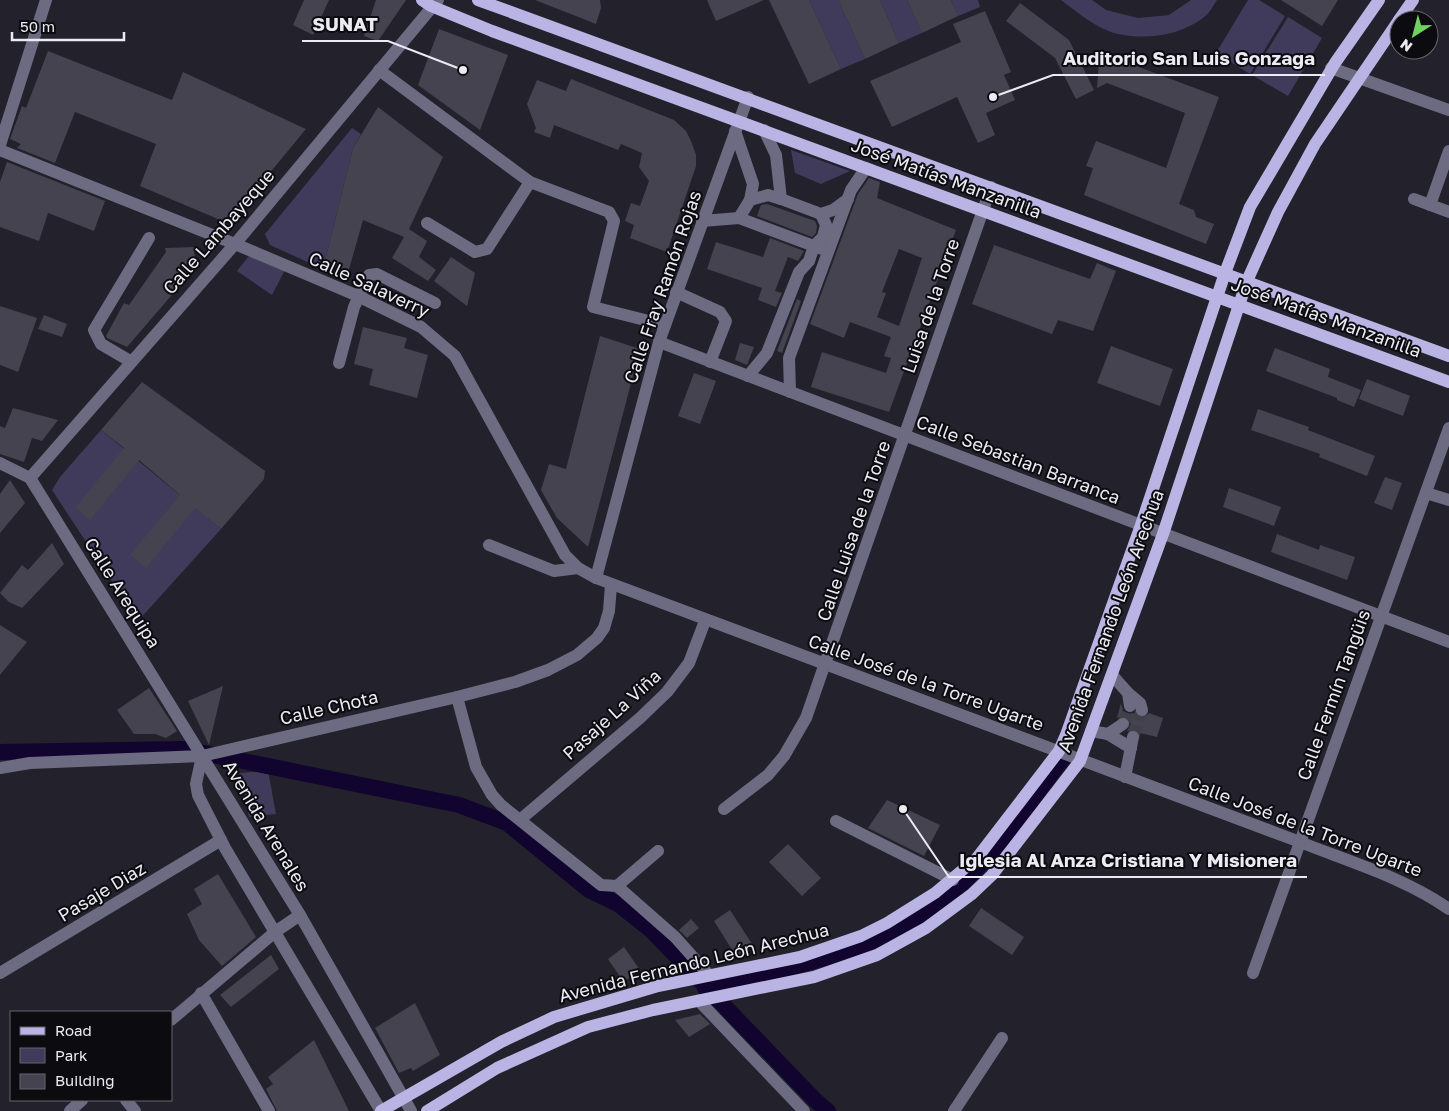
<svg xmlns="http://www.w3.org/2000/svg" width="1449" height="1111" font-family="'Golos Text',sans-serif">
<rect width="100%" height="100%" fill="#22212c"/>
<g fill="#403b5b">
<polygon points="809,0 838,0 865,59 841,69"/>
<polygon points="880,0 907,0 922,33 899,43"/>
<polygon points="951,0 978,0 980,7 958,16"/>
<path d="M 1061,0 L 1092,0 L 1106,10 L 1138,18 L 1169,15 L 1191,0 L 1217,0 C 1213,6 1209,14 1203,18 C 1179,36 1146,40 1118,34 C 1097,29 1078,13 1061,0 Z"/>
<polygon points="1248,0 1259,0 1285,16 1250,74 1216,53"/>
<polygon points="1288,17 1322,38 1288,96 1252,75"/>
<polygon points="352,128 361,134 353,148 323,269 270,245 265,234"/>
<polygon points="791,150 850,171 821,184 795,173"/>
<polygon points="249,256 286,268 272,295 237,271"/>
<polygon points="101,430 221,529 138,621 52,490 60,477"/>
<polygon points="268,771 276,814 249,817 240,773"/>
</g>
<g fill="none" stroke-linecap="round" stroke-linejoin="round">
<g stroke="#11042e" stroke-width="16">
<polyline points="0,752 184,749 459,805 507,823 589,890 618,904 651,930 815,1100 828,1111"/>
<path d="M 705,988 C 793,966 887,952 956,889 C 998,851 1030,801 1064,757"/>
</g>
</g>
<g fill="#44434f" fill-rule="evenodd">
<polygon points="304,0 329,0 313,35 293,25"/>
<polygon points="376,0 406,0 378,41 364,36"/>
<polygon points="535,0 600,0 601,8 596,24"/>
<polygon points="707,0 764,0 716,21"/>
<polygon points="769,0 809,0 841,69 809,84"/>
<polygon points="838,0 880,0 899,43 865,59"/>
<polygon points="907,0 951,0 958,16 922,33"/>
<polygon points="1281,0 1338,0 1322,26"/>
<polygon points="1020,3 1069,40 1094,90 1076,99 1055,58 1006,21"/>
<polygon points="985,11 1011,72 1004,75 1015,100 986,113 995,135 978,143 957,97 892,127 870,81 961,42 953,24"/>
<polygon points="439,29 508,55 480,130 418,85"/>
<polygon points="48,51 172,100 183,72 306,129 231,220 225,222 140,186 156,144 75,112 55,163 17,148 21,144 10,139 22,106 26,108"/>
<polygon points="1099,59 1128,63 1219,97 1179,204 1194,210 1196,217 1214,224 1206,244 1084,195 1093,168 1086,166 1096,141 1166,168 1185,113 1107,83 1097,88"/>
<polygon points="571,79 674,120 686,131 691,141 696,155 696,166 667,252 630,238 634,225 625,221 631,203 640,206 649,181 639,167 642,153 621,144 618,150 554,125 550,138 534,132 536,128 527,104 537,80 566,91"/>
<polygon points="378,107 443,157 409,229 427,241 419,257 436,270 428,281 392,258 404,237 363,220 346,280 323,269 353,148"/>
<polygon points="7,162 105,201 94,231 48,213 39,241 0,227 0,182"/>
<path d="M 869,178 L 880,182 L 877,198 L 956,230 L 889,412 L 811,387 L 822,352 L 886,373 L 891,358 L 884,356 L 891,337 L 850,322 L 844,338 L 810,324 L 858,194 ZM 899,249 L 922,258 L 899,326 L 877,317 L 886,293 L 882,292 Z"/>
<polygon points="767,204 815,221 817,226 816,233 812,237 757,216 761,205"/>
<polygon points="770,238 804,251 798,261 788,257 775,291 782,293 776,307 758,300 762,288 707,269 716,242 763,257"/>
<polygon points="994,245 1090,279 1097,263 1116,271 1093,331 1058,320 1052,334 972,304"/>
<polygon points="194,247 195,268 127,347 107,338 106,336 124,303 129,305 166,252 165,248"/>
<polygon points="451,257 475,273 467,306 434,281"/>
<polygon points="797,299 801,301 782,353 777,351"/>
<polygon points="0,306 37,318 18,372 0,365"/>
<polygon points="44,315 67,324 62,337 38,329"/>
<polygon points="363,327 407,338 404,348 428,355 417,398 369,385 373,369 354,364"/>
<polygon points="600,336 640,349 588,547 557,518 541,490 549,464 566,469"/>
<polygon points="740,343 754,347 747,365 735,360"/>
<polygon points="1111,346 1173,369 1160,406 1097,383"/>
<polygon points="1275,348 1330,369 1328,377 1361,390 1354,407 1337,400 1337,398 1266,371"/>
<polygon points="694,373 716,381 700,424 678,416"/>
<polygon points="1367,379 1410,396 1403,416 1359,399"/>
<polygon points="142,382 265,471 264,479 221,529 195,508 146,568 130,555 180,495 139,460 90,520 75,508 124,448 101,430"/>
<polygon points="13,408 58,420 42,441 32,438 24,462 0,454 0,426 5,428"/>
<polygon points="1258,409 1309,427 1308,430 1375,456 1367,476 1319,457 1320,454 1251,430"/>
<polygon points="1385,477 1402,483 1392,510 1374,503"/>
<polygon points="10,480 25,503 0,533 0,494"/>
<polygon points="1229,488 1281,507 1274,526 1223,507"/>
<polygon points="1277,534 1319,550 1320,545 1355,557 1347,580 1271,552"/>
<polygon points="52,543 64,564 22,608 9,602 0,593 22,565 28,570"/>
<polygon points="0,625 27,642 0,675"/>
<polygon points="223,686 209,745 188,701"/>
<polygon points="149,688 177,731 166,738 155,734 134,734 117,710"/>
<polygon points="1121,703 1123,711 1128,714 1134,713 1140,718 1144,718 1149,713 1163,718 1157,737 1140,733 1134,729 1127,731 1131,724 1129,719 1123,716 1117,718"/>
<polygon points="887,800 940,825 924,856 868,828"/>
<polygon points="788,844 821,878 802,896 769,862"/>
<polygon points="218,874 256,937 222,966 199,940 187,914 202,904 194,889"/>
<polygon points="981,908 1024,937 1012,955 969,926"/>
<polygon points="730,910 754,947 736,956 714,921"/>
<polygon points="691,919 699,928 687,938 679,930"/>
<polygon points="624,947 642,973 623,981 608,959"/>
<polygon points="271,955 279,969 231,1007 220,995"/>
<polygon points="415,1003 440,1055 413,1071 411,1068 399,1073 375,1028"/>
<polygon points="700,1014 710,1024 689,1037 675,1020"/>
<polygon points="314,1040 349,1111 277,1111 266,1089 273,1084 268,1077"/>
</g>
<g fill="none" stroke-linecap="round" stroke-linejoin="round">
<g stroke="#403f4a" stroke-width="12" stroke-dasharray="12 6" stroke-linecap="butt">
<polyline points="1123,724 1130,706"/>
<polyline points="1133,737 1142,710"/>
</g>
<g stroke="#6d6b82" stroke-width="12">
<polyline points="1331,68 1449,110"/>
<polyline points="379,70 530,182 609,212 614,221 593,307 665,325"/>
<polyline points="764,130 776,155 781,199 821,214 833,210 848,199"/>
<polyline points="735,131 753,184 750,200"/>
<polyline points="0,145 46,0"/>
<path d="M 0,150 L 235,244 L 358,296 L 421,327 L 455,356 L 565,555 L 578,568 L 596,578 L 1300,842 C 1350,862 1405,878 1449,909"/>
<polyline points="1414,199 1449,212"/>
<polyline points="1430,205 1449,151"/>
<polyline points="739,218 750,200 768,195 781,199"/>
<polyline points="702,221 739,218 822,249"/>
<polyline points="427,223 475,252 487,249 530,182"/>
<polyline points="676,292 720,312 726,321 710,362"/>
<polyline points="659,342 1449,642"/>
<polyline points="130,361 101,344 94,330 149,238"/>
<polyline points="339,363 354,307 369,275 377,274 435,303"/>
<polyline points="748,376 767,353 799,272 809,261 814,246 823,237 826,225 821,214"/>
<polyline points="790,392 789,358 851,190 866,168 871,170"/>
<polyline points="0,463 30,478 300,915 411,1111"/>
<polyline points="30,478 235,244 438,0"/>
<polyline points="1426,493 1449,500"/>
<polyline points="489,545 554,571 578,568"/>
<polyline points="596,578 659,342 748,97"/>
<polyline points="1112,675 1128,693 1130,706"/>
<polyline points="1128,693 1140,703 1142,710"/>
<polyline points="457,697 476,767 492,795 501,805 601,885 617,886 675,937 709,975"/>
<polyline points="1091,731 1108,734 1123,724"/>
<polyline points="1108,734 1131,748"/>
<polyline points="202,756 196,784 198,795 225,848 381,1111"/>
<polyline points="0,768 30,763 202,756 457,697 515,682 548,670 577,655 597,638 604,628 609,611 611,585"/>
<polyline points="1125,777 1133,737"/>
<polyline points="724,809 768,775 784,756 806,718 991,187"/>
<polyline points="521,819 640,718 667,692 689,663 705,621"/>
<polyline points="836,821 953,880"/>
<polyline points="617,886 658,851"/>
<polyline points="0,973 221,840"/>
<polyline points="1253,973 1449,428"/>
<polyline points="201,993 269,1111"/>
<polyline points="700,1002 804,1111"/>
<polyline points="171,1020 275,932 300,915"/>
<polyline points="126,1100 135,1111"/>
<polyline points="70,1111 82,1100"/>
<polyline points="954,1111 1002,1038"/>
</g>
<g stroke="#bab4e4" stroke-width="12">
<polyline points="422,0 431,6 492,31 1449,382"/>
<polyline points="478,0 1449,356"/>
<polyline points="1399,20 1413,0"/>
<polyline points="381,1111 501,1042 554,1017 658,986 800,957 861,936 887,923 935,893 977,858 1059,751 1066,735 1141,525 1225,273 1250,207 1335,63 1379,0"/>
<polyline points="427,1111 497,1068 588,1027 653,1010 814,977 877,955 926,928 972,894 992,875 1080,761 1163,534 1247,281 1278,212 1315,144 1399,20"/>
</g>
</g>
<g text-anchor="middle" stroke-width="4" stroke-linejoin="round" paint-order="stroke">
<g font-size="18" fill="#ecebf3" stroke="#0c0b10">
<text transform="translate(946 179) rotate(20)" y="6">José Matías Manzanilla</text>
<text transform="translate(219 232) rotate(-49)" y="6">Calle Lambayeque</text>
<text transform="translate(369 285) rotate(25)" y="6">Calle Salaverry</text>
<text transform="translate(663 287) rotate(-71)" y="6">Calle Fray Ramón Rojas</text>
<text transform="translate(931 306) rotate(-71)" y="6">Luisa de la Torre</text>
<text transform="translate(1326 318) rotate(20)" y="6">José Matías Manzanilla</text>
<text transform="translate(1018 460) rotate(21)" y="6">Calle Sebastian Barranca</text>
<text transform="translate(854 531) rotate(-71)" y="6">Calle Luisa de la Torre</text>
<text transform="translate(122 593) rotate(58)" y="6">Calle Arequipa</text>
<text transform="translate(1111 621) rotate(-70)" y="6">Avenida Fernando León Arechua</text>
<text transform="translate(926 683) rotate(20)" y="6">Calle José de la Torre Ugarte</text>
<text transform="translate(1334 695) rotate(-70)" y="6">Calle Fermín Tangüis</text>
<text transform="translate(329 708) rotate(-13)" y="6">Calle Chota</text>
<text transform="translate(612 715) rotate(-42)" y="6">Pasaje La Viña</text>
<text transform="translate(266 826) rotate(59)" y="6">Avenida Arenales</text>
<text transform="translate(1305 827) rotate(21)" y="6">Calle José de la Torre Ugarte</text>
<text transform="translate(102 892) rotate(-31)" y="6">Pasaje Diaz</text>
<text transform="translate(694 963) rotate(-14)" y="6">Avenida Fernando León Arechua</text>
</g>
</g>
<path fill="none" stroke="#ecebf3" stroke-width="2" d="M463 70L388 41H302M993 97L1053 75H1325M903 809L949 877H1307"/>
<g fill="#ecebf3" stroke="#0c0b10" stroke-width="2">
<circle cx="463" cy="70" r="5"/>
<circle cx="993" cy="97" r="5"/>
<circle cx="903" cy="809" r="5"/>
</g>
<g font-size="19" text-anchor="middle" font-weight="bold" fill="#ecebf3" stroke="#0c0b10" stroke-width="4" stroke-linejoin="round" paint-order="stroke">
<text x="345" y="31">SUNAT</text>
<text x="1189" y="65">Auditorio San Luis Gonzaga</text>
<text x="1128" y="867">Iglesia Al Anza Cristiana Y Misionera</text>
</g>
<rect x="10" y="1011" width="162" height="90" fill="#0c0b10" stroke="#66656b"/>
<rect x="20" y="1027" width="25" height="8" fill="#bab4e4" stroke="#66656b"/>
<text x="55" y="1036" font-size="15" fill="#ecebf3">Road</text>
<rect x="20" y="1048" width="25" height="15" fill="#403b5b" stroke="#66656b"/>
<text x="55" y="1061" font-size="15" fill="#ecebf3">Park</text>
<rect x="20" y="1074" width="25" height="15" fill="#44434f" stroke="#66656b"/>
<text x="55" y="1086" font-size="15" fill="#ecebf3">Building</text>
<g transform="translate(1414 35) rotate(216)"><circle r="24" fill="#0c0b10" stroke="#66656b"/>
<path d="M0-4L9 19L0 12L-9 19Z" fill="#70d35f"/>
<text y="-8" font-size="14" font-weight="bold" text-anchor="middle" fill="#ecebf3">N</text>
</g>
<path d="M12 32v8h112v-8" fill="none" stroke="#ecebf3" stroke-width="2.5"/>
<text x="20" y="32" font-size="15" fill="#ecebf3" stroke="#0c0b10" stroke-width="4" paint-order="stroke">50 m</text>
</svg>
